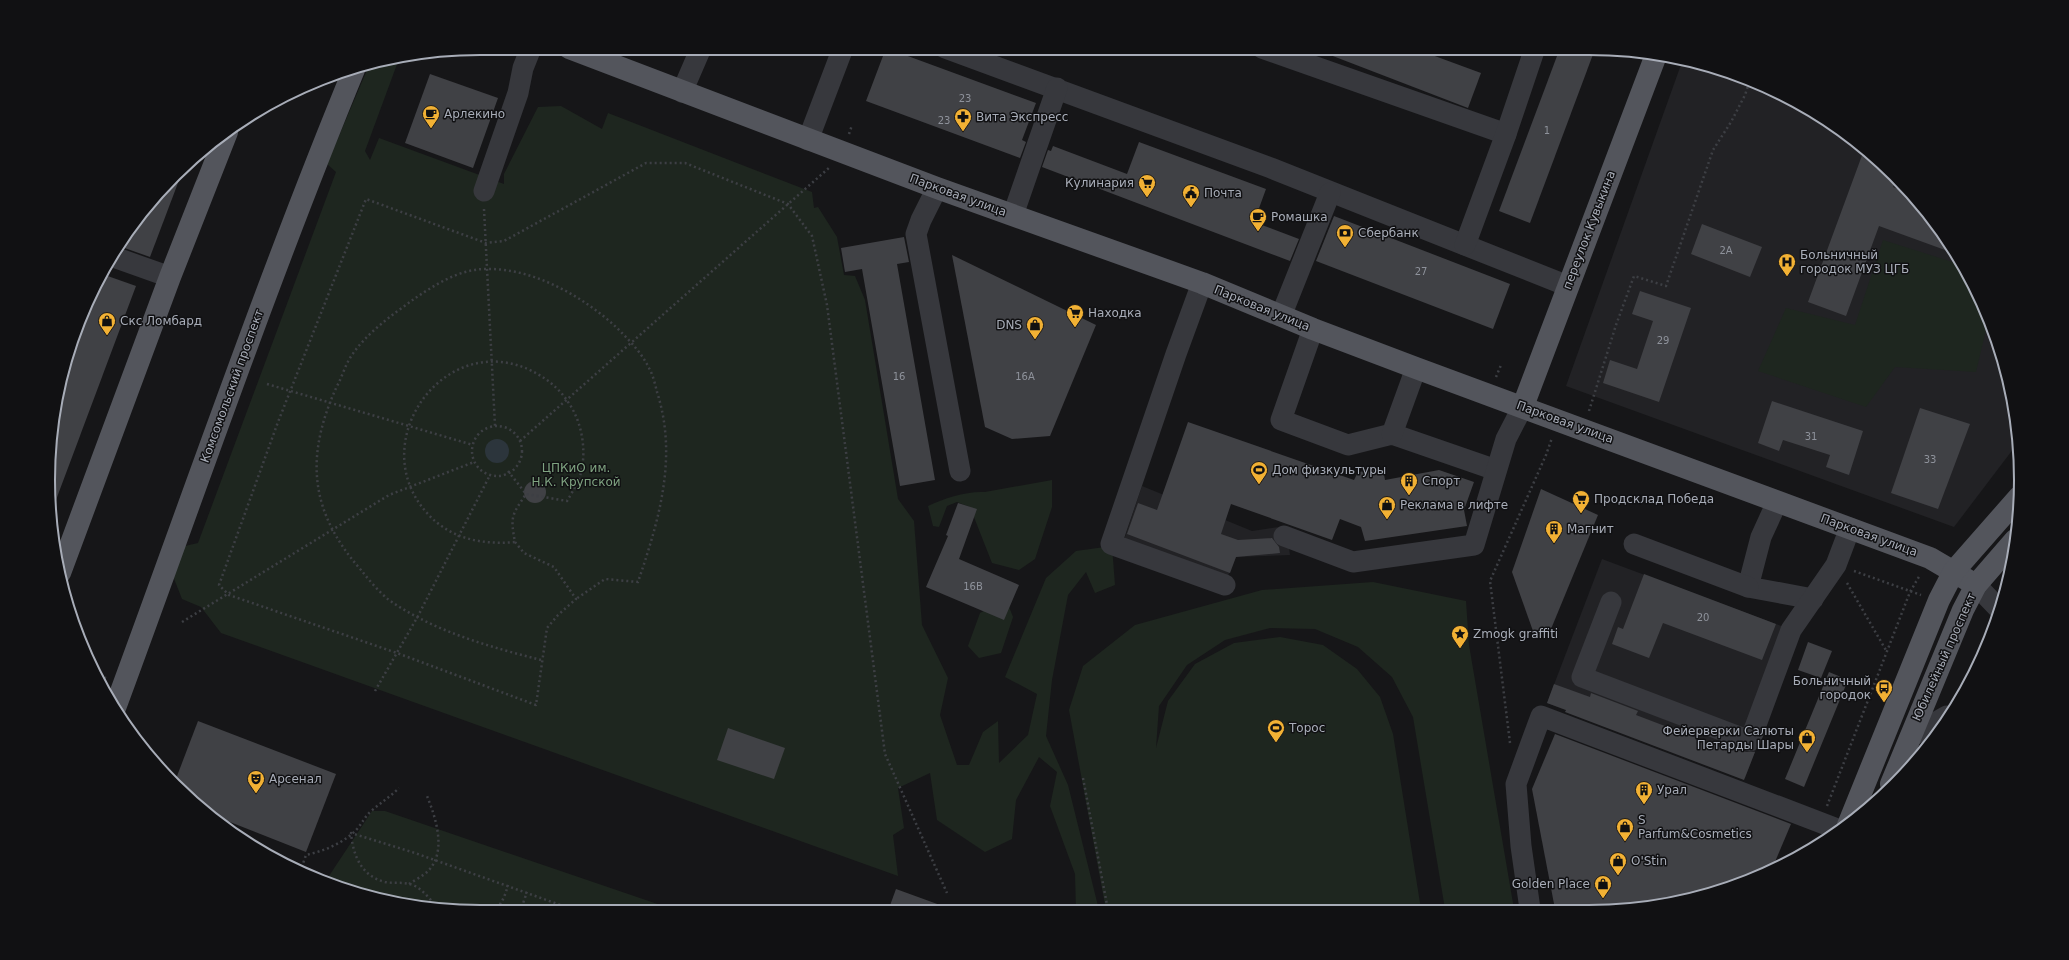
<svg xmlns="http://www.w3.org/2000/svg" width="2069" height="960" font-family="'DejaVu Sans',sans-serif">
<rect width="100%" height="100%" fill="#161618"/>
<g fill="#222225">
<polygon points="1683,59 1754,81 1829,121 1894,174 1948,240 1988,314 2013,395 2017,444 1954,527 1566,386"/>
<polygon points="1142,486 1252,531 1286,526 1290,555 1236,557 1222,590 1119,555"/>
<polygon points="1602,559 1800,633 1745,778 1547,703"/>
</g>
<g fill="#1e261f">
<polygon points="400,56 365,151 370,160 379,138 504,184 504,174 538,107 561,106 602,129 608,113 812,192 814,208 818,207 837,237 844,275 855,276 865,300 898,499 914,521 922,625 948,678 940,715 957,765 969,765 983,732 998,721 999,763 1028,735 1037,694 1005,677 1046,578 1076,551 1112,546 1115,585 1095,593 1086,572 1068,595 1052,680 1046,736 1068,785 1099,910 1076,910 1075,874 1050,806 1057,772 1039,757 1016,800 1012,839 985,852 937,820 930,773 898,788 904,828 893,835 898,876 221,633 201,607 182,599 173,576 185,546 198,543 336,172 327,164 370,63"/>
<polygon points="1883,240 1962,265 1989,317 1976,372 1895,367 1866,407 1758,371 1786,308 1855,325"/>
<path d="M 1052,480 L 1052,507 L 1035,559 L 1019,570 L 992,563 L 970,507 L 957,502 L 947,506 L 939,527 L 933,526 L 928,506 C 945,498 966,491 985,492 Z"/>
<polygon points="1373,582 1466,601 1469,645 1514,909 1445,909 1413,717 1392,677 1358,647 1315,629 1270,628 1225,640 1187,665 1159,706 1156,748 1168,701 1195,664 1234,643 1280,637 1323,645 1357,669 1380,697 1393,734 1421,909 1106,910 1069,710 1083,666 1135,625 1262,590"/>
<polygon points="1006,599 1013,617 1001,653 979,658 968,646 980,613"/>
<polygon points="372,811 385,811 678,911 480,912 396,904 325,882"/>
</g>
<circle fill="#2c353c" cx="497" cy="451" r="12"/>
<g fill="#404145">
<polygon points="886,48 1036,103 1022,140 1026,142 1020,158 866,101"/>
<polygon points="1312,48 1413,48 1481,73 1468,108"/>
<polygon points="1560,48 1595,49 1530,223 1499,211"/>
<polygon points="430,74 498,98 473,168 405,143"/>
<polygon points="1139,142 1266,189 1254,222 1299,239 1290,261 1042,167 1048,150 1051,151 1053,146 1127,174"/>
<polygon points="1864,150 1894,174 1897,177 1893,187 1910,194 1948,240 1956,254 1879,226 1846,316 1808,302"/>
<polygon points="184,167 150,257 119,246 155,195"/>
<polygon points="1334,216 1510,284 1493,329 1316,261"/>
<polygon points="1702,224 1762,247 1750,277 1691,254"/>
<polygon points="904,237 909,262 897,264 935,480 900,486 862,269 845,272 841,248"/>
<polygon points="952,255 1096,325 1050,436 1012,439 985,427"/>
<polygon points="102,274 136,286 50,516 48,480 56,399"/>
<polygon points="1640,291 1691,308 1659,402 1603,383 1610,360 1637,369 1653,321 1632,314"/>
<polygon points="1772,401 1863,431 1849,475 1826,467 1830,455 1783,440 1779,451 1758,443"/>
<polygon points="1920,408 1970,424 1938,509 1891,493"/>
<polygon points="1188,422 1354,480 1358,472 1383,469 1385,480 1439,470 1474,482 1464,510 1467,526 1365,541 1361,527 1340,519 1332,540 1231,504 1221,534 1238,540 1272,538 1279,547 1280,553 1236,557 1230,573 1127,534 1138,503 1157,510"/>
<circle cx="535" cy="492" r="11"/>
<polygon points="1541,489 1598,515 1551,629 1533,631 1512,572"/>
<polygon points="958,503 977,509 959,559 1019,585 1004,620 926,587 948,536 946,535"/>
<polygon points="1644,574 1776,624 1762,660 1663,623 1649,658 1612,644 1618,627 1623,629"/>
<polygon points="1808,642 1832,651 1821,678 1798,670"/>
<polygon points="1829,672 1848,680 1804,787 1785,779"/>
<polygon points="1554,684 1590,697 1591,693 1638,711 1636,715 1720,747 1722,743 1746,752 1755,752 1744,780 1565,712 1566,710 1547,703"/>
<polygon points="198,721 336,774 306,852 207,813 195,805 174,784"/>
<polygon points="728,728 785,748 774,779 717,760"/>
<polygon points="1555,734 1791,824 1772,869 1755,879 1646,908 1555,909 1532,789"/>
<polygon points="896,889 951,909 951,910 888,911"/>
</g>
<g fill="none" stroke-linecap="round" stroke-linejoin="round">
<g stroke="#3d3f44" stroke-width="2.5" stroke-dasharray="2 3" stroke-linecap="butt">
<polyline points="849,134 852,125"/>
<polyline points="484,209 495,426"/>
<polyline points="1496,377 1501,365"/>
<polyline points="267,384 473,445"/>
<polyline points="1589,411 1616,325 1634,276 1666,286 1713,150 1731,122 1745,95 1750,80"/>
<circle cx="497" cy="451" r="25"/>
<polyline points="520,441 830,167"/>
<path d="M 508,471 L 526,494 L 567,501 C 573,491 580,480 582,468 C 586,446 581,420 568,402 C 559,388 546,378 532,371 C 445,328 363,442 427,513 C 450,539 482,545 515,542 C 510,516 512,515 526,494"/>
<polyline points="515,542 524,553 554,567 576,599 558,615 547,628 536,705 397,653 229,595 219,585 278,422 366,199 486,243 504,241 646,163 685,163 788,204 812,236 827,305 885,754 947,893"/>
<polyline points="1854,571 1921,595"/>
<polyline points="1847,583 1887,652"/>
<polyline points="182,622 389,495 474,462"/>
<path d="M 541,660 C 490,647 433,631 389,600 C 379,592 369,580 361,570 C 309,511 305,456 337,386 C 342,377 345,366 350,358 C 365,334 392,315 414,299 C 436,284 461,268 489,269 C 535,269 584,297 617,328 C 629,340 641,352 649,368 C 653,375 655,384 657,392 C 678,457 659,520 638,582 L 605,579 L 576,599"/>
<polyline points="96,673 106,678"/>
<polyline points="375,691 418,616 490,475"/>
<polyline points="1510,743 1490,581 1546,455 1552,438"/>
<polyline points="1083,778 1108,910"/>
<polyline points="1827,806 1910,592 1920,575"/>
<path d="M 300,872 L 306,855 C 324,851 344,843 357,829 C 362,823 365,817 370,812 C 380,803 390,797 399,788"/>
<path d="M 409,884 C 415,880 423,876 428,871 C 447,852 436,818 427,796"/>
<path d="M 437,908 C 431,900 424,891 415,886 C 405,881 395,884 385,882 C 361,876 353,855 351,833 L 415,853 L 580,912"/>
<polyline points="738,911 747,907"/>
<path d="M 493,912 C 502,904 505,896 508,885"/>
<polyline points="520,912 527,892"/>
</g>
<g stroke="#37383d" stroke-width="21">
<polyline points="945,48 1271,168 1568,286"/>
<polyline points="1262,48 1506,134"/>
<polyline points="682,92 701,48"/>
<polyline points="808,140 843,48"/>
<polyline points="937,188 921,220 916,234 960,471"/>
<polyline points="484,191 518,93 523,68 531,48"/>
<polyline points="1013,215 1057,88"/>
<polyline points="1465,245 1506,134 1535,48"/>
<polyline points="111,256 170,277"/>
<polyline points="1202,283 1176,354 1111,544 1225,585"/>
<polyline points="1281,316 1330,193"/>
<polyline points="1313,329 1281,420 1348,445 1392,434 1496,470"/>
<polyline points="1392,434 1416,368"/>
<polyline points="1777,502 1761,537 1748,587 1813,599"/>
<polyline points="1284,536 1353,562 1474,545 1506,439 1523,406"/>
<polyline points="1634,544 1748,587"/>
<polyline points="1976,585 1999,609"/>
<polyline points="1611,602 1582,677 1750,741 1791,630 1836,565 1850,528"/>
<polyline points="1910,737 1947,716"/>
<polyline points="1530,909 1521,846 1516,784 1541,716 1840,830"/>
</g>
<g stroke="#53555c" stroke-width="22">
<polyline points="569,48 937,188 1202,283 1313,329 1416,368 1930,558 1976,585"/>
<polyline points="1523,406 1656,55"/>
<polyline points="60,573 170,277 227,132"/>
<path d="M 115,708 C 194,494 268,278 355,67"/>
<polyline points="1891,784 1963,610 1976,585 2015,540"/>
<polyline points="1848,825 1939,600 1954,571 2019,497"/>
</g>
</g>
<defs>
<symbol id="cafe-pin" viewBox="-11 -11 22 30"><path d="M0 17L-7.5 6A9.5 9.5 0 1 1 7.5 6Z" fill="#f2b134" stroke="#111113"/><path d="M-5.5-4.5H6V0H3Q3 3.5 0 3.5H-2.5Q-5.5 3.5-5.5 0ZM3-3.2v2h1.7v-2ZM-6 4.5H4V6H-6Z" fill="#111"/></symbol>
<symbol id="pharmacy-pin" viewBox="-11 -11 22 30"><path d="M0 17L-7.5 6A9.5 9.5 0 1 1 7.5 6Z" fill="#f2b134" stroke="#111113"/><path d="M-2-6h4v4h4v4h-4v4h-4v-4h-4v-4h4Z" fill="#111"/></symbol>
<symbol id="supermarket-pin" viewBox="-11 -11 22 30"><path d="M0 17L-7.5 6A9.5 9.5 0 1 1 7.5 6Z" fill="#f2b134" stroke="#111113"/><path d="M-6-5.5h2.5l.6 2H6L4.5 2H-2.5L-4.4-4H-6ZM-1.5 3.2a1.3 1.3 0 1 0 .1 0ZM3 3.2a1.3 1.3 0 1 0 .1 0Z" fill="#111"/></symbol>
<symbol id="civic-pin" viewBox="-11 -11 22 30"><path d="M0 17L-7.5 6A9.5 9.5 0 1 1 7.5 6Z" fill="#f2b134" stroke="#111113"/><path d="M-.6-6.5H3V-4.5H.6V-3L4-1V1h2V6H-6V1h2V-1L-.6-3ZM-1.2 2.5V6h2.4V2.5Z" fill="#111"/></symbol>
<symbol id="bank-pin" viewBox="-11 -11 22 30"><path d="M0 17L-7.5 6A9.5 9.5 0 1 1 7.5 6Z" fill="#f2b134" stroke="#111113"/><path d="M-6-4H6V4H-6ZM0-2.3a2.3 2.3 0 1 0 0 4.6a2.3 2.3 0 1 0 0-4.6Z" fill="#111"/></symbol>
<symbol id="hospital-pin" viewBox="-11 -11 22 30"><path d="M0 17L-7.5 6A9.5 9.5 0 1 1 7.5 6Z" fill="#f2b134" stroke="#111113"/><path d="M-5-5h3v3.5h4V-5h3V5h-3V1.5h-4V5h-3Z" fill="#111"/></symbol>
<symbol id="shop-pin" viewBox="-11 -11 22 30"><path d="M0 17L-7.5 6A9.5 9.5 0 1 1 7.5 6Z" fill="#f2b134" stroke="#111113"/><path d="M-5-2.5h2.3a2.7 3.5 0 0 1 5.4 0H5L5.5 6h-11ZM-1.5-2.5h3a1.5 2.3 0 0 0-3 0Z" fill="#111"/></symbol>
<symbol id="stadium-pin" viewBox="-11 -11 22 30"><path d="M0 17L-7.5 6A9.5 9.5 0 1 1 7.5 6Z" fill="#f2b134" stroke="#111113"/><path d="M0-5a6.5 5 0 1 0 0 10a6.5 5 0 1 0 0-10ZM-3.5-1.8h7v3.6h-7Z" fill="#111"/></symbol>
<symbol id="building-pin" viewBox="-11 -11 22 30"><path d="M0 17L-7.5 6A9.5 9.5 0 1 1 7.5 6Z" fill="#f2b134" stroke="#111113"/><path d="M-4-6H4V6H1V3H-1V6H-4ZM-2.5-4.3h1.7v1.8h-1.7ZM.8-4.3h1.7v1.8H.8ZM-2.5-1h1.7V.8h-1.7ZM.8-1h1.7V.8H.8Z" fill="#111"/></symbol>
<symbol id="sight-pin" viewBox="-11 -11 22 30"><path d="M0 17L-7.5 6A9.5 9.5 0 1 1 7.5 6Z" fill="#f2b134" stroke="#111113"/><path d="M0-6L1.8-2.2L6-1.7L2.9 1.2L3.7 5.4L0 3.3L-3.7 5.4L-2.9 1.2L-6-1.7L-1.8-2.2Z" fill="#111"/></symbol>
<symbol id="bus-pin" viewBox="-11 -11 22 30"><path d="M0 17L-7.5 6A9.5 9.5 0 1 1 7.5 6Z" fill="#f2b134" stroke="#111113"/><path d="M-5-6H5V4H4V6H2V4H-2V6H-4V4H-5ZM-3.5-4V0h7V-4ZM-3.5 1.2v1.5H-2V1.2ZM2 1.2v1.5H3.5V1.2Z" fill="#111"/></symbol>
<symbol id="theatre-pin" viewBox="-11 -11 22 30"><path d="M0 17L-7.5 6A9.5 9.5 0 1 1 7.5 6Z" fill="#f2b134" stroke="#111113"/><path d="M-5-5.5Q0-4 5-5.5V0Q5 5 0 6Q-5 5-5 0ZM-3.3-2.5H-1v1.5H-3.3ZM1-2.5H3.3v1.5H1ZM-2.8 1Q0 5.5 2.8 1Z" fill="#111"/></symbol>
</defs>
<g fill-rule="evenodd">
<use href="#cafe-pin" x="421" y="104" width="20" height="27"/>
<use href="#pharmacy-pin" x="953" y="107" width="20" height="27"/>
<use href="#supermarket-pin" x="1137" y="173" width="20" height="27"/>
<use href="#civic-pin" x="1181" y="183" width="20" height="27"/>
<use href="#cafe-pin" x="1248" y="207" width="20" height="27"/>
<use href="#bank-pin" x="1335" y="223" width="20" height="27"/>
<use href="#hospital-pin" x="1777" y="252" width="20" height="27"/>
<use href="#supermarket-pin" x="1065" y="303" width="20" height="27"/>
<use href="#shop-pin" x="97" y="311" width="20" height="27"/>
<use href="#shop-pin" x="1025" y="315" width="20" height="27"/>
<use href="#stadium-pin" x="1249" y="460" width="20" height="27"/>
<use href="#building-pin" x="1399" y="471" width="20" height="27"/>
<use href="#supermarket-pin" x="1571" y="489" width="20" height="27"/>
<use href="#shop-pin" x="1377" y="495" width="20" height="27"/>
<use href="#building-pin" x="1544" y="519" width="20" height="27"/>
<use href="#sight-pin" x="1450" y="624" width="20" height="27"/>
<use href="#bus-pin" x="1874" y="678" width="20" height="27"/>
<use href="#stadium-pin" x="1266" y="718" width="20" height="27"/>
<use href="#shop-pin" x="1797" y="728" width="20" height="27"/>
<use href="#theatre-pin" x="246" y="769" width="20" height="27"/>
<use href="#building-pin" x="1634" y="780" width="20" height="27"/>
<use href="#shop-pin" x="1615" y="817" width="20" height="27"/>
<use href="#shop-pin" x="1608" y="851" width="20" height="27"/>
<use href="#shop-pin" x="1593" y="874" width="20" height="27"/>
</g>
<g text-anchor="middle" stroke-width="3" stroke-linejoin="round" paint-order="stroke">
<g font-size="10" fill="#8e929b">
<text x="965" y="102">23</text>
<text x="944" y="124">23</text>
<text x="1547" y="134">1</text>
<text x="1726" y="254">2А</text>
<text x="1421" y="275">27</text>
<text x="1663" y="344">29</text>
<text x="899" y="380">16</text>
<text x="1025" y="380">16А</text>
<text x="1811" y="440">31</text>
<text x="1930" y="463">33</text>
<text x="973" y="590">16В</text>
<text x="1703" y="621">20</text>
</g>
<g font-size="12" fill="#a8adb8" stroke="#111113" text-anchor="start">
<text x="444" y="118">Арлекино</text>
<text x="976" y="121">Вита Экспресс</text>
<text x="1134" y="187" text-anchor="end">Кулинария</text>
<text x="1204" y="197">Почта</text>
<text x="1271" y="221">Ромашка</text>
<text x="1358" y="237">Сбербанк</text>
<text x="1800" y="259">Больничный<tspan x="1800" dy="14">городок МУЗ ЦГБ</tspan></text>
<text x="1088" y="317">Находка</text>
<text x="120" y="325">Скс Ломбард</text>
<text x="1022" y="329" text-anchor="end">DNS</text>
<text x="1272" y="474">Дом физкультуры</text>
<text x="1422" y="485">Спорт</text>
<text x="1594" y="503">Продсклад Победа</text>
<text x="1400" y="509">Реклама в лифте</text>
<text x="1567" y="533">Магнит</text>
<text x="1473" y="638">Zmogk graffiti</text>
<text x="1871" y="685" text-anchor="end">Больничный<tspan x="1871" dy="14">городок</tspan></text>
<text x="1289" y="732">Торос</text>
<text x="1794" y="735" text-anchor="end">Фейерверки Салюты<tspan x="1794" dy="14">Петарды Шары</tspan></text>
<text x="269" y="783">Арсенал</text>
<text x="1657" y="794">Урал</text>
<text x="1638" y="824">S<tspan x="1638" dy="14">Parfum&amp;Cosmetics</tspan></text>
<text x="1631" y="865">O'Stin</text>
<text x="1590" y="888" text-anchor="end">Golden Place</text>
</g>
<g font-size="12" fill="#a8adb8" stroke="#111113">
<text transform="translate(958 195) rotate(20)" y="4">Парковая улица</text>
<text transform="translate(1589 230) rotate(-69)" y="4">переулок Кувыкина</text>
<text transform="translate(1262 308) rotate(22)" y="4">Парковая улица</text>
<text transform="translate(232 386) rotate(-70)" y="4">Комсомольский проспект</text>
<text transform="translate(1565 422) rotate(20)" y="4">Парковая улица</text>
<text transform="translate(1869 535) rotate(20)" y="4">Парковая улица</text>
<text transform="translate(1944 657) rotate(-66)" y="4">Юбилейный проспект</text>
</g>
<g font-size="12" fill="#7fa381" stroke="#111113">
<text x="576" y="472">ЦПКиО им.<tspan x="576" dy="14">Н.К. Крупской</tspan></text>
</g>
</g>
<path d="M0 0H2069V960H0ZM480 55H1589A425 425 0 0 1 2014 480V480A425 425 0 0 1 1589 905H480A425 425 0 0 1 55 480V480A425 425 0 0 1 480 55Z" fill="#111113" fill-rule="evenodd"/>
<path fill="none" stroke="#a8adb8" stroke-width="2" d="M480 55H1589A425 425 0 0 1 2014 480V480A425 425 0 0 1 1589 905H480A425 425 0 0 1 55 480V480A425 425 0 0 1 480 55Z"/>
</svg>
